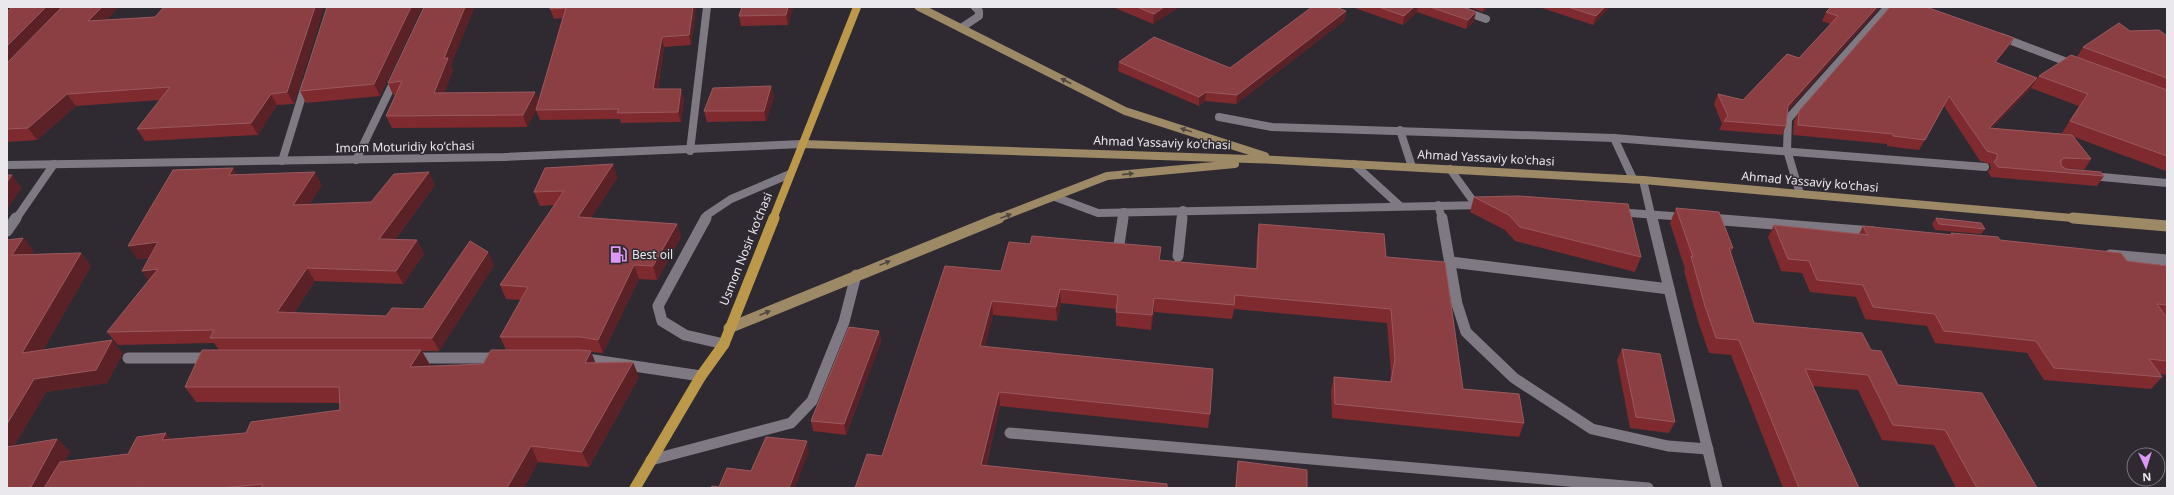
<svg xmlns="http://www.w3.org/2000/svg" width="2174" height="495" font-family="'Noto Sans',sans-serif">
<rect width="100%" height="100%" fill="#2f2a32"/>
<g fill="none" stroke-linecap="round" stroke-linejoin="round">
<g stroke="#7e7982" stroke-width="8">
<polyline points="961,28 979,16 979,11 975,7"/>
<polyline points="1219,117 1272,127 1614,138 1985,167"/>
<polyline points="1400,130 1412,167"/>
<polyline points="1614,138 1633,179"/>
<polyline points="1354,164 1400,206"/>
<polyline points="1450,169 1476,205"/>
<polyline points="2091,176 2167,183"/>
<polyline points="1800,194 1787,150 1788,119 1888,7"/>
<polyline points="1055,197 1098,213 1484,205"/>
<polyline points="1438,205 1442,219"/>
<polyline points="1616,212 1686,217"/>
<polyline points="705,219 707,215 731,199 790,174"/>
<polyline points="1123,219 1124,212"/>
<polyline points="1182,219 1183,210"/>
</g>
<g stroke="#7e7982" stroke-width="11">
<polyline points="706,218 658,306 662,321 685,335 724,344"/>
<polyline points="1442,218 1457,304 1466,332 1514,378 1592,429 1668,446 1708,449"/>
<polyline points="1710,219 1873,232"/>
<polyline points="1118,251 1123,218"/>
<polyline points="2110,255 2167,260"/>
<polyline points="1178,256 1182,218"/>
<polyline points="1451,262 1669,289"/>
<polyline points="1010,433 1648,488"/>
<polyline points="651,460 791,423 812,401 844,322 856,275"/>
</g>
<g stroke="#7e7982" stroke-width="8">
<polyline points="1452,7 1486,19"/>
<polyline points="2001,37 2075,65"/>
<polyline points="690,151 707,7"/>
<polyline points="356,160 396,77"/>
<polyline points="282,161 306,83"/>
<polyline points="1643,180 1652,219"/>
<polyline points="16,219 54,164"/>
</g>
<g stroke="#7e7982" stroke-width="11">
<polyline points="1652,218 1717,488"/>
<polyline points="7,231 16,218"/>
<polyline points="128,358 212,358"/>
<polyline points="412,358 498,358"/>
<polyline points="580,358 701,376"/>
</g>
<polyline stroke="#7e7982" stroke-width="8" points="7,165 504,157 802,144"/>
<g stroke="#9d8966" stroke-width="8">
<polyline points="919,7 1125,111 1265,156"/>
<polyline points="802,144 1276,160 1643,180 2084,219"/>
<polyline points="996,219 1107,176 1235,164"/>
</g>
<g stroke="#9d8966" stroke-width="11">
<polyline points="2073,218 2167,226"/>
<polyline points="729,328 999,218"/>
</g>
<polyline stroke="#bc994a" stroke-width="8" points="773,219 857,7"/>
<polyline stroke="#bc994a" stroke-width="11" points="635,488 701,376 724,344 774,218"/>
</g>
<g fill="#7f2a2e">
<polygon points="164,7 324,7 294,104 277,105 258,135 145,141 137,129 160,100 76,106 37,140 7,142 7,12 107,20 155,17"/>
<polygon points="327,7 422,7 380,96 306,103 300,91"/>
<polygon points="551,7 696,7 691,45 664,47 658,89 684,99 681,122 621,123 620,119 540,120 536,110 527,127 392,128 386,116 396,94 393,95 388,83 451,65 453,70 444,93 539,101 562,18 554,19 550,9"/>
<polygon points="793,7 788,25 741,26 739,16"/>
<polygon points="1113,7 1179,7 1153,24"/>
<polygon points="1352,7 1463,7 1474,21 1466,29 1417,12 1403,25"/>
<polygon points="1469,7 1488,7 1483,12"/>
<polygon points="1539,7 1610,7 1593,25"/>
<polygon points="1831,7 1880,7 1788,110 1786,126 1782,135 1719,130 1722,124 1714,104 1718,94 1743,100 1799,58 1831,24 1822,21 1826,12"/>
<polygon points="1346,11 1345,20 1236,104 1205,101 1199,106 1118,71 1119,62 1230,68"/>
<polygon points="2130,31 2167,36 2167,171 2163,170 2074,137 2091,159 2084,170 2065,168 2104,176 2097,186 1991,177 1988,172 1991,168 1990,164 1980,161 1944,106 1919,150 1887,146 1887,144 1793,135 1794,121 1799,111 2009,47 1996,62 2037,78 2031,88 1992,128 2066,134 2062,133 2079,106 2031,88 2039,76 2077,57 2083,47"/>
<polygon points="771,86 774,97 766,121 707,122 704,111"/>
<polygon points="613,164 617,178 591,218 677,224 681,237 657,280 639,279 603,353 591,352 595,363 639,377 589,467 538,462 524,488 7,488 23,238 34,251 31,254 81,253 91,266 43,350 123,353 107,383 46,392 14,446 57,439 70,452 65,461 128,454 171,439 246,433 340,410 340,403 196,402 185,387 219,350 214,343 118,345 107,332 149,281 142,271 149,258 137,259 233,168 237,175 322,185 309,205 371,202 435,185 395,240 417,240 424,254 403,284 315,281 294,313 386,316 423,309 494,265 439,351 422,351 430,365 429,366 483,364 506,350 500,337 521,300 506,299 500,285 554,205 540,206 534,192"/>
<polygon points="1474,197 1641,257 1635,272 1515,241 1505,230 1470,212"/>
<polygon points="1676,208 1733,248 1731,252 1754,323 1871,350 1898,385 2037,488 1956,488 1934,445 1882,440 1858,390 1813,386 1859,488 1783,488 1731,355 1709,353 1698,321 1684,271 1685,269 1670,223"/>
<polygon points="1936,218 1985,229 1981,234 1935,230 1932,224"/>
<polygon points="1259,224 1386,257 1463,389 1524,423 1519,437 1332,418 1331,391 1334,377 1390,382 1391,373 1387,323 1234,309 1232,319 1154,312 1151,330 1116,326 1116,309 1061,303 1057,321 993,315 985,346 1210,414 1208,428 1000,406 986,466 882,456 1001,271 1030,244 1161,247 1160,260 1256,268 1257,238"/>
<polygon points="1774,225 1859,234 1863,226 1950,235 1951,233 2000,240 2127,261 2167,266 2167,375 2160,374 2162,377 2151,389 2044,380 2027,353 1935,343 1927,326 1865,319 1856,297 1810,292 1802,273 1781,271 1768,237"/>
<polygon points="879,331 881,341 846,435 813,431 811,421"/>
<polygon points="1622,349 1675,422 1669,433 1630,428 1617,360"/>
<polygon points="1238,461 1307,488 1235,488"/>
</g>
<g fill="#5a2227">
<polygon points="46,7 64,7 7,67 7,46"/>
<polygon points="102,7 119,7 95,33 88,21"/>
<polygon points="315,7 324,7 294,104 287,92"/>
<polygon points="411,7 422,7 380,96 374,84"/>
<polygon points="465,7 475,7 451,65 453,70 439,105 434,93 444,58"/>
<polygon points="693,7 696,7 691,45 689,35"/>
<polygon points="788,7 793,7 788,25 786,15"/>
<polygon points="1164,7 1179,7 1153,24 1154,14"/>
<polygon points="1414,7 1418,7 1417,12 1403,25 1404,16"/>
<polygon points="1484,7 1488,7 1483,12"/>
<polygon points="1605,7 1610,7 1593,25 1596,16"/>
<polygon points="1877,7 1880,7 1784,115 1788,106"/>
<polygon points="1346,11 1345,20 1236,104 1237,95"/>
<polygon points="1476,12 1474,21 1466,29 1468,20"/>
<polygon points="662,37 664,47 656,99 653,89"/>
<polygon points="2014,38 2009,47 1989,71 1995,62"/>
<polygon points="2037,78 2031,88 1982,138 1989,128"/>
<polygon points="771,86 774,97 766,121 764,111"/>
<polygon points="681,89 684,99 681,122 678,112"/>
<polygon points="535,92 540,104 527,127 523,115"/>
<polygon points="1206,92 1205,101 1199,106 1199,97"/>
<polygon points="67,94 76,106 37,140 28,128"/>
<polygon points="271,94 277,105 258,135 251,123"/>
<polygon points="613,164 617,178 583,231 578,217"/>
<polygon points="233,168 241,181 229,175"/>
<polygon points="315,172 322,185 300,218 293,205"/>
<polygon points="429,172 435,185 386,252 379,239"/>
<polygon points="12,175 22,188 7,209 7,182"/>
<polygon points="677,224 681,237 657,280 653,266"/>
<polygon points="23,238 34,251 22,268 12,255"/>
<polygon points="417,240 424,254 403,284 396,271"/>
<polygon points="158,242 167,255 137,259 128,246"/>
<polygon points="488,252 494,265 439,351 432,338"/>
<polygon points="81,253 91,266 34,366 22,353"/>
<polygon points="634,265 639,279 603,353 598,340"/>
<polygon points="307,268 315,281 285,326 277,312"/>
<polygon points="158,269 152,285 142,271"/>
<polygon points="1060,289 1061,303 1057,321 1056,307"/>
<polygon points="1154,298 1154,312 1151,330 1152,315"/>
<polygon points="992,301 993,315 981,360 980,346"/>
<polygon points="879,331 881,341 846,435 844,424"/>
<polygon points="112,340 123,353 107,383 46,392 7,458 7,424 34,379"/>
<polygon points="421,350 430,365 419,382 410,367"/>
<polygon points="591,351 597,367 585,363"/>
<polygon points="633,362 639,377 589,467 582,452"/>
<polygon points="999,392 1000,406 982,479 981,465"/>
<polygon points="166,433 178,448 162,440"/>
<polygon points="57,439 70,452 51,488 23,488"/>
<polygon points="807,441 809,451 795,488 789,488"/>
<polygon points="531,446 538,462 524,488 507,488"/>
</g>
<g fill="#8b3f43" stroke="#9a595e">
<polygon points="12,7 46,7 7,46 7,12"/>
<polygon points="62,7 102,7 88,21 155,17 164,7 315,7 287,92 271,94 251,123 137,129 170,87 67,94 28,128 7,129 7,63"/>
<polygon points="327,7 411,7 374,84 300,91"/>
<polygon points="424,7 465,7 444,58 448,58 434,93 535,92 523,115 386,116 402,81 388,83"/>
<polygon points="551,7 693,7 689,35 662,37 653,89 681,89 678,112 617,113 619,109 536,110 566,8 550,9"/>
<polygon points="742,7 788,7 786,15 739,16"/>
<polygon points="1137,7 1164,7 1154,14"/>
<polygon points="1312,7 1336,7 1346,11 1237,95 1206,92 1199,97 1119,62 1154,37 1230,68"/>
<polygon points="1379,7 1414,7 1404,16"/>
<polygon points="1430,7 1463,7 1476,12 1468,20"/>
<polygon points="1568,7 1605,7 1596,16"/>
<polygon points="1831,7 1877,7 1788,106 1786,126 1724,121 1728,116 1718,94 1743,100 1787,54 1799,58 1838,16 1826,12"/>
<polygon points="1890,7 1926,7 2014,38 1995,62 2037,78 1989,128 2072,135 2091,159 2064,158 2061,160 2061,166 2066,169 2101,172 2104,176 1998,167 1994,162 1997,158 1997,154 1987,151 1949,96 1925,140 1893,136 1893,134 1798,125 1799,111"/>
<polygon points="2119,23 2130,31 2159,30 2167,36 2167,78 2083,47"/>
<polygon points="2071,55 2167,90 2167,156 2070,121 2088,94 2039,76"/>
<polygon points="771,86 764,111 704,111 713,88"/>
<polygon points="613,164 578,217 677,224 653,266 634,265 598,340 581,337 500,337 528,287 500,285 564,191 534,192 545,168"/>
<polygon points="233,168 229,175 315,172 293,205 371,202 394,174 429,172 379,239 417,240 396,271 307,268 277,312 386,316 392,308 423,309 470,241 488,252 432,338 210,338 214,330 107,332 158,269 142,271 158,242 128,246 173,170"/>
<polygon points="7,175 12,175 7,182"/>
<polygon points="1519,196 1628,204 1641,257 1520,227 1509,215 1474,197"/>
<polygon points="1676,208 1719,212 1733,248 1729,248 1754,323 1862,333 1871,350 1881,351 1898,385 1982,393 2037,488 1977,488 1945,430 1893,425 1868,375 1805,369 1859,488 1799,488 1739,340 1716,338 1705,306 1691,256 1693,257"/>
<polygon points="1936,218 1981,223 1985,229 1939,224"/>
<polygon points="1259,224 1384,234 1386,257 1445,262 1463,389 1519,394 1524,423 1335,404 1334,377 1391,382 1395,359 1391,309 1235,295 1234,305 1154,298 1152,315 1116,312 1118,295 1060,289 1056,307 992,301 980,346 1213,369 1210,414 999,392 981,465 1167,484 1167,488 855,488 867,454 882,456 945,266 1001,271 1009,242 1030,244 1032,236 1161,247 1159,260 1257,269"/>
<polygon points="1774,225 1868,235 1863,226 1953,235 1951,233 1998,237 2000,240 2121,253 2127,261 2167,266 2167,305 2157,304 2167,318 2167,361 2149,359 2162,377 2054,368 2036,341 1944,331 1935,314 1873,307 1863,285 1817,280 1809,261 1788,259"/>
<polygon points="23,238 12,255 81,253 22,353 112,340 96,370 34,379 7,424 7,240"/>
<polygon points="849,327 879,331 844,424 811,421"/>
<polygon points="1622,349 1660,354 1675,422 1636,417"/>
<polygon points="202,350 421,350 410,367 483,364 491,350 580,350 591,351 585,363 633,362 582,452 531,446 507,488 261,488 263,484 221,488 137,488 137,487 132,488 44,488 60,462 128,454 137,437 166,433 162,440 246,433 251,422 340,410 339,387 185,387"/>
<polygon points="766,437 807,441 789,488 711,488 712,486 719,487 727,468 751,471"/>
<polygon points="57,439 31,487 23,488 7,488 7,447"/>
<polygon points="1238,461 1307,470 1307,488 1236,488"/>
</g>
<defs><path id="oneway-solid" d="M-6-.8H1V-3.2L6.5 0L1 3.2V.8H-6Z"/></defs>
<g fill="#504642">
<use href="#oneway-solid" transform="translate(1066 81) rotate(-153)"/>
<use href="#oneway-solid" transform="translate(1186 130) rotate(-162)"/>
<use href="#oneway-solid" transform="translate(1128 174) rotate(-6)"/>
<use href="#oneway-solid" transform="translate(1006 216) rotate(-21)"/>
<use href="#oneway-solid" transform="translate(885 263) rotate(-22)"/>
<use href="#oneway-solid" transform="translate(765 313) rotate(-23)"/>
</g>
<defs>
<symbol id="fuel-bare" viewBox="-9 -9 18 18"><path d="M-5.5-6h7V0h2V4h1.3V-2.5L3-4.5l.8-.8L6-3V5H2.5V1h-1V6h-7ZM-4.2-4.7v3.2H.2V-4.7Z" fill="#db99f5" stroke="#2f2a32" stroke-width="2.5" paint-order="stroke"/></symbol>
</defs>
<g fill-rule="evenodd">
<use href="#fuel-bare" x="606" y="242" width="25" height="25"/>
</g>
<g text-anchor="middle" stroke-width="3" stroke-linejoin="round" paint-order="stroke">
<g font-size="12" fill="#ebe8ed" stroke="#2f2a32">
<text transform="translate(1162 143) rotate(2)" y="4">Ahmad Yassaviy ko'chasi</text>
<text transform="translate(405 147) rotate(-1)" y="4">Imom Moturidiy koʻchasi</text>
<text transform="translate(1486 158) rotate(3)" y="4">Ahmad Yassaviy ko'chasi</text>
<text transform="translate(1810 182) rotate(5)" y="4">Ahmad Yassaviy ko'chasi</text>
<text transform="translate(746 249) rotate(-68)" y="4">Usmon Nosir ko‘chasi</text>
</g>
<g font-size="12" fill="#ebe8ed" stroke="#2f2a32" text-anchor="start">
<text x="632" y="259">Best oil</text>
</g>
</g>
<rect width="2174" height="495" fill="none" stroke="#ebe8ed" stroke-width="16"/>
<g transform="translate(2146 467) rotate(176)"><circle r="19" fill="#2f2a32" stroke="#7a767d"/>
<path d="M0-3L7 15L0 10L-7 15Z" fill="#db99f5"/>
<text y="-6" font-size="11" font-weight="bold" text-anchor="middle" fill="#ebe8ed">N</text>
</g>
</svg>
